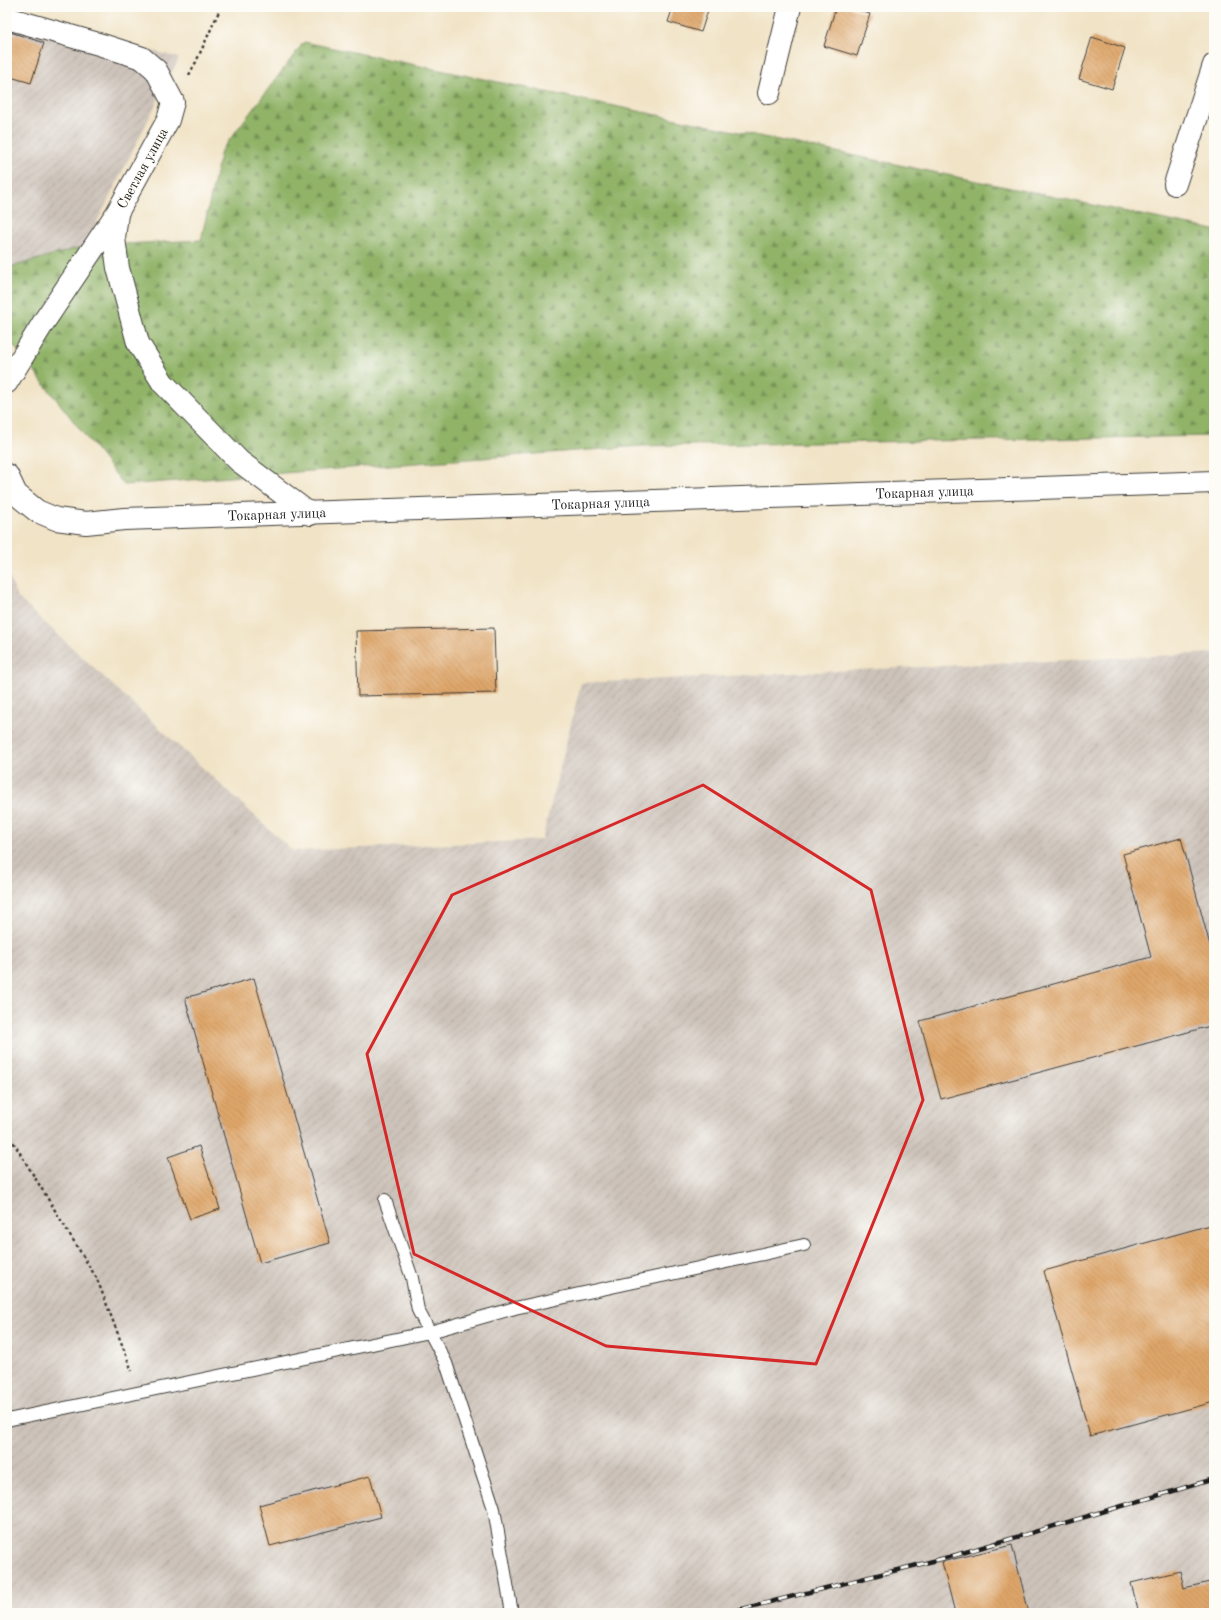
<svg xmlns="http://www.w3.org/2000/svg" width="1221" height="1620" font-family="'Old Standard TT',serif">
<defs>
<pattern id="industrial-furrows" width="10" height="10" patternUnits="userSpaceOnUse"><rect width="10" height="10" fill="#ccc2b9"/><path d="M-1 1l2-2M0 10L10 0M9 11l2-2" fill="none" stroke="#afa69e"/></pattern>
<pattern id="forest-firs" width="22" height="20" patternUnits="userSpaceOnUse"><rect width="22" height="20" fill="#90b368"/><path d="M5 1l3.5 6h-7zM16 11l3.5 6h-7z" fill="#759155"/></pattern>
<pattern id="building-back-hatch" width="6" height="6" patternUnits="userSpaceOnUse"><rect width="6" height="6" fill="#dea569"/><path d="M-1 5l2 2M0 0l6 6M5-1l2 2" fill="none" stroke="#be8d5a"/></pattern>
</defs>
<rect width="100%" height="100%" fill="#fdfcf7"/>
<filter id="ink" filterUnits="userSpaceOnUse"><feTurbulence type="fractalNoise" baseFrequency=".025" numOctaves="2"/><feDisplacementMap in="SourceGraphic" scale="8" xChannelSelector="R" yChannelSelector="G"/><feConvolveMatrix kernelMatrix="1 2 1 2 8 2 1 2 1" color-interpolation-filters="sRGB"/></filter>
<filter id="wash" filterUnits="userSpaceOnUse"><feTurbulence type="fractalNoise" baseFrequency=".012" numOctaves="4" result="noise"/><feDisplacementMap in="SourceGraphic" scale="16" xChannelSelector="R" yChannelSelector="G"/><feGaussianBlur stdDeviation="0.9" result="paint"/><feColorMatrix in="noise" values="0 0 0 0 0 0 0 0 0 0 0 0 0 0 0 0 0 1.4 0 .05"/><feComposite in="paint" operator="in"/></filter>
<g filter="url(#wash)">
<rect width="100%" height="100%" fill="#f1e3c6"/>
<g fill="url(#industrial-furrows)">
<polygon points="7,12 179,58 85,246 7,268"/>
<polygon points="7,571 17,597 293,851 542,840 581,683 1214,653 1214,1613 7,1613"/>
</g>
<polygon fill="url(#forest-firs)" stroke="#566842" points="304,42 1214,230 1214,436 642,446 124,485 7,337 7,268 85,246 201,240 221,151"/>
<g id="blocks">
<g fill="url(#building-back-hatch)">
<polygon points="673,7 709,7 701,32 668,22"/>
<polygon points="836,7 848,7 870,14 857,56 824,46"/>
<polygon points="7,31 44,43 31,83 7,76"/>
<polygon points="1092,37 1125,48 1112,89 1079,79"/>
<polygon points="494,628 496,693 358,696 356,631"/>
<polygon points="1181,838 1214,960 1214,1025 941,1099 920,1021 1151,957 1123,854"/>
<polygon points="254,978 330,1243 260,1263 185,998"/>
<polygon points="199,1146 220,1209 190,1219 168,1157"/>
<polygon points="1214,1224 1214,1402 1090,1436 1044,1271"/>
<polygon points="370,1476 381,1517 270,1546 259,1505"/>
<polygon points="1012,1545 1029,1613 955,1613 942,1562"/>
<polygon points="1180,1571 1184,1588 1214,1581 1214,1613 1139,1613 1131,1583"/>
</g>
</g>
</g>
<g filter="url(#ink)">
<use href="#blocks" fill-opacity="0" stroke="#3c3a36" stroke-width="1"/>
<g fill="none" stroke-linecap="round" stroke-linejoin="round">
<defs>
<g id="lane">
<polyline points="385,1200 412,1278 418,1310 446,1363 494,1509 512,1613"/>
<polyline points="7,1420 430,1332 515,1308 804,1245"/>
</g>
<g id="street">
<polyline points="7,18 102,45 142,58 156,70 173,102 168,120 117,213 45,320 7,382"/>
<polyline points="769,93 790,7"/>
<polyline points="1175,184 1214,65"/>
<polyline points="117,214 114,238 118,268 138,343 163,383 239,461 310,514"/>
<path id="s1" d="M 7,475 L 16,494 L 37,511 L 56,519 L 86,523 L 124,519 L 1214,482"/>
</g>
</defs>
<use href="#lane" stroke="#3c3a36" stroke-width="14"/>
<use href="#street" stroke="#3c3a36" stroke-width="24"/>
<g stroke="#3c3a36" stroke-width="2.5" stroke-dasharray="3 3" stroke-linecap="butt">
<polyline points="189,75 196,62 221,7"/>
<polyline points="7,1132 97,1279 132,1371"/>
</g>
<use href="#lane" stroke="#fff" stroke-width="12"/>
<use href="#street" stroke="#fff" stroke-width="22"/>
<defs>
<polyline id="rail" points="726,1613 949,1557 1214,1479"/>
</defs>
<use href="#rail" stroke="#1c1c1c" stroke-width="4.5"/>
<use href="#rail" stroke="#fdfcf7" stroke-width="3" stroke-dasharray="9" stroke-linecap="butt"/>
</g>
</g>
<path fill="none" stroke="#d62828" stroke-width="3" stroke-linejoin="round" d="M 703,785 L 871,890 L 923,1100 L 816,1364 L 606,1346 L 414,1254 L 367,1054 L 452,895 Z"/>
<g text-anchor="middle" stroke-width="3.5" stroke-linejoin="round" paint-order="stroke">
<g font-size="14" fill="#1c1c1c" stroke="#fdfcf7">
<text transform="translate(142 168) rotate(-61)" y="5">Светлая улица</text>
<text dy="5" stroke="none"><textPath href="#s1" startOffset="938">Токарная улица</textPath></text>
<text dy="5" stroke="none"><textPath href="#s1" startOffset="614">Токарная улица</textPath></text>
<text dy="5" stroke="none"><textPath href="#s1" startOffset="290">Токарная улица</textPath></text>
</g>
</g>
<rect width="1221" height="1620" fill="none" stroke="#fdfcf7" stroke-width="24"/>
</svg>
